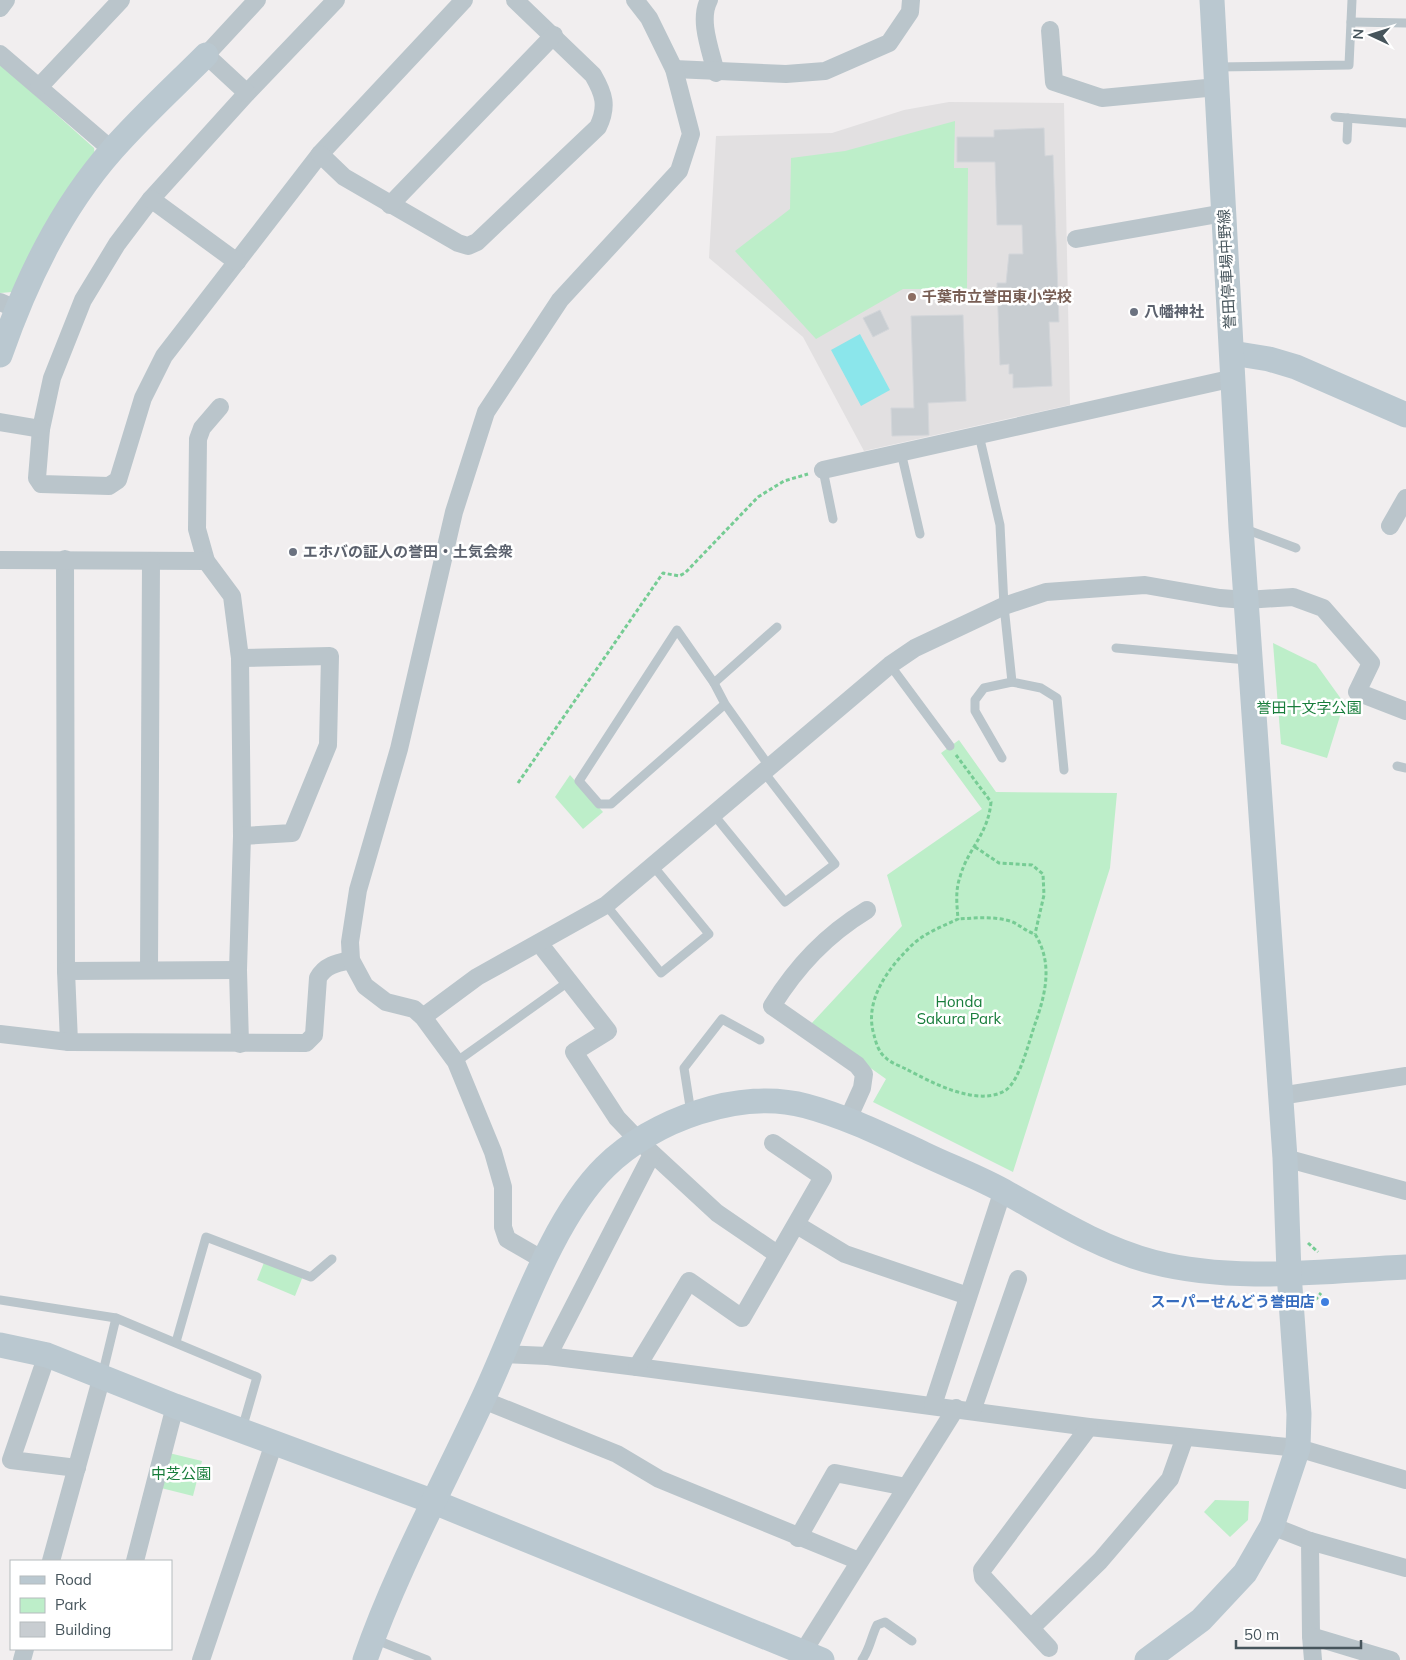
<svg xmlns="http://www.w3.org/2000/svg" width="1406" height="1660" font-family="Mulish,'Noto Sans JP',sans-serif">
<rect width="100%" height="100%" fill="#f1eeef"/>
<polygon fill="#e2e0e1" points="949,102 1064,103 1070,405 864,451 803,337 709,258 716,136 832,133 904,110"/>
<g fill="#bdeec9">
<polygon points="0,64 94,148 95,158 12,292 0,293"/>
<polygon points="955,121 954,168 968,168 967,289 903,289 816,339 735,251 790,209 791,158 845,151"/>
<polygon points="1273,643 1316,664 1344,703 1327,758 1281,744"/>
<polygon points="959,740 996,792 1117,793 1110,868 1013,1172 873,1102 886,1079 810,1025 902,926 887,875 982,809 941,753"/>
<polygon points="570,775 603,812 583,829 555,797"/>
<polygon points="265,1260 303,1276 295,1296 257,1280"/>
<polygon points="169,1453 202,1461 193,1496 161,1488"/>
<polygon points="1215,1500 1249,1501 1248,1520 1230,1537 1204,1512"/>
</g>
<polygon fill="#8be6eb" points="860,334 890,390 861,406 831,350"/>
<g fill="#c8cdd1" stroke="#d3d6da">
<polygon points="1044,128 1045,156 1053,155 1059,322 1049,322 1052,386 1013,388 1013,374 1009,374 1009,364 1000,365 997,283 1006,283 1009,254 1023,254 1022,225 997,225 995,162 957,162 957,137 994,137 994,130"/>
<polygon points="880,310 889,329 873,337 863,318"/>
<polygon points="963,315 966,401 928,403 929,435 892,436 891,408 914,408 911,316"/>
</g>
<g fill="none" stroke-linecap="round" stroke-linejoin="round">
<g stroke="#76cc94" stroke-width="3" stroke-dasharray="4 2.5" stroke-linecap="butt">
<path d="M 956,755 L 991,802 C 988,835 968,848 960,877 C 955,891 957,905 958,919 C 941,927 922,934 909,948 C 886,971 864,1002 874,1035 C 876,1043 879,1053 886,1058 C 891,1063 900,1066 906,1069 C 931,1082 978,1108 1006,1090 C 1020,1080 1029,1041 1035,1024 C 1046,993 1053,963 1035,934 C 1025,931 1019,924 1010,921 C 993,916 975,918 958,919"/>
<polyline points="518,783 663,573 679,576 685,573 758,497 784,481 808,474"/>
<polyline points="975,847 999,863 1032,865 1043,874 1044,895 1035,934"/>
<polyline points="1308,1243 1318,1252"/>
<polyline points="1311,1305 1321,1293"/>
</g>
<g stroke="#bac5cb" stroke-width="9">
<polyline points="1351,22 1406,23"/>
<polyline points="1216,67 1349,65 1352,0"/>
<polyline points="1335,117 1406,123"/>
<polyline points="1347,140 1348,118"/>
<polyline points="979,435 1000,525 1004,606 1012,682 1041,688 1057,698 1064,770"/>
<polyline points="901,452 920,534"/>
<polyline points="823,470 833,519"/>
<polyline points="1245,529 1296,548"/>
<polyline points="1116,648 1247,660"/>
<polyline points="890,665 950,746"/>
<polyline points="714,683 777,627"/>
<polyline points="725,704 611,804 599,804 579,781 677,630 714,683 725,704 769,766"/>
<polyline points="1002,758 975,711 975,700 984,688 1012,682"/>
<polyline points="1397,766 1406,768"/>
<polyline points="714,815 785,902 835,864 763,771"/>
<polyline points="606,905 661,973 709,934 654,867"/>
<polyline points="456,1062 568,982"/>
<polyline points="691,1113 684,1068 722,1019 760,1040"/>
<polyline points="0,1300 116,1318 257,1377 242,1429"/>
<polyline points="176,1342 206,1237 311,1277 332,1259"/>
<polyline points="102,1376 116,1318"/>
<polyline points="374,1639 427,1660"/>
<path d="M 862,1660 C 870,1649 871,1637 877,1625 L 885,1622 L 912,1641"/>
</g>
<g stroke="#bac5cb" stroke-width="18">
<polyline points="336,0 247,93 151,199 117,244 83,300 52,378 41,429 37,478 41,484 109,486 118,480 143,398 164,356 320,154 464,0"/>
<path d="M 709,0 C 698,20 711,51 716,73"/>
<polyline points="0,8 6,0"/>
<polyline points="1050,30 1054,82 1102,98 1217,87"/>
<polyline points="0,54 112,150"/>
<polyline points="674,69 786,74 825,71 889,43 910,12 911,0"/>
<polyline points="39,87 121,0"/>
<polyline points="247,93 206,55 257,0"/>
<path d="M 320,154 L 344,177 L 458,243 L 468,246 L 477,242 L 598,127 C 608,106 604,94 593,75 L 515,0"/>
<polyline points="151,199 237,262"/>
<polyline points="390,205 554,35"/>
<polyline points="1076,239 1224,213"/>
<polyline points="0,302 16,309"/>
<polyline points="220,407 202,428 198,439 197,529 206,561 232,596 240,658 242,836 238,970 240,1044"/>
<polyline points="0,422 41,429"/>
<polyline points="823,470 1234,378"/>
<polyline points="1390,526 1406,498"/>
<polyline points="65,559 66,971 69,1042"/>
<polyline points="0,560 206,561"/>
<polyline points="240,658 330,656 328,745 292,833 242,836"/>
<polyline points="539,943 608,1031 574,1052 617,1118 639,1141 717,1213 777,1254"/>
<polyline points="149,970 151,561"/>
<polyline points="66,971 238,970"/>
<polyline points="423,1017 477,977 606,905 890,665 915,648 1004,606 1046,592 1145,585 1220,598 1246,600 1293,597 1323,608 1371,663 1357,692 1406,711"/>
<path d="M 0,1034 L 69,1042 L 306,1043 L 314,1035 L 318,978 C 325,965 337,963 351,960"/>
<polyline points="1280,1096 1406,1076"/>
<path d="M 848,1119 L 862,1088 L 864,1074 L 857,1065 L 772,1006 C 797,966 826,935 867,910"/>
<polyline points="1285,1158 1406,1191"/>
<polyline points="797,1225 845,1254 968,1296"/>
<polyline points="545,1261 507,1239 503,1227 503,1187 493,1152 456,1062 423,1017 414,1009 386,1002 365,986 351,960 350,942 358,890 399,749 454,512 486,412 560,300 679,171 691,134 674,69 649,18 635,0"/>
<polyline points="503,1354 548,1356 637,1367 1089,1427 1298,1448 1406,1480"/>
<polyline points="47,1355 11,1460 77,1468"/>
<polyline points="548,1356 652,1154"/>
<polyline points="637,1367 689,1281 742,1318 823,1177 773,1143"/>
<polyline points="483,1400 617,1454 659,1479 859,1561"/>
<polyline points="933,1405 1003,1190"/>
<polyline points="972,1411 1018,1279"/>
<polyline points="1272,1526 1310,1541 1311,1636 1313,1660"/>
<polyline points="798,1538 835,1473 906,1487"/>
<polyline points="1310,1541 1406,1568"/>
<polyline points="51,1561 102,1376"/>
<polyline points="135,1561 175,1406"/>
<polyline points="1031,1628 1100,1561 1170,1479 1185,1437"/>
<polyline points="1311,1636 1391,1660"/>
<polyline points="1049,1648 983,1577 982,1570 1089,1427"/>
<polyline points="803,1652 956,1408"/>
<polyline points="22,1660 25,1649"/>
<polyline points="201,1660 274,1443"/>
</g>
<g stroke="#bac8d0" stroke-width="25">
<polyline points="1232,353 1269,359 1296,367 1406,415"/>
<path d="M 0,355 C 26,281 60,209 113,149 C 142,116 175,86 206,55"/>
<polyline points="0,1345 47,1355 175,1406 434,1502 822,1660"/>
<path d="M 365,1660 C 395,1573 442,1487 481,1403 C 515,1332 550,1221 605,1167 C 652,1120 741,1088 806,1106 C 847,1117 885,1136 924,1154 C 951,1167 981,1178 1007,1193 C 1054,1219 1100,1248 1153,1262 C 1235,1283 1323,1271 1406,1267"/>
<polyline points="1147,1660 1201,1620 1245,1573 1272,1526 1298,1448 1299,1414 1289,1273 1285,1158 1241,528 1212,0"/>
</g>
</g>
<circle fill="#8d6e63" stroke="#fff" stroke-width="2" cx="912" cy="297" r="5"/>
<g fill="#6b7280" stroke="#fff" stroke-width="2">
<circle cx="1134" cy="312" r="5"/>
<circle cx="293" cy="552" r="5"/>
</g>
<circle fill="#3f7fe0" stroke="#fff" stroke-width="2" cx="1325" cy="1302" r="5"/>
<g text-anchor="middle" stroke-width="5" stroke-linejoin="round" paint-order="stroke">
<g font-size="15" fill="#47555c" stroke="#fff">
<text transform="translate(1227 269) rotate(-93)" y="5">誉田停車場中野線</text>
</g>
<g font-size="15" font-weight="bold" fill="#785e54" stroke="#fff" text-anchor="start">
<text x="922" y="302">千葉市立誉田東小学校</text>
</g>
<g font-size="15" font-weight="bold" fill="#5b616d" stroke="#fff" text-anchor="start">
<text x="1144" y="317">八幡神社</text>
<text x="303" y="557">エホバの証人の誉田・土気会衆</text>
</g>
<g font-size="15" fill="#187d3b" stroke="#fff">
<text x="1309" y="713">誉田十文字公園</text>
<text x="959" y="1007">Honda<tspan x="959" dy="17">Sakura Park</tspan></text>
<text x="181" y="1479">中芝公園</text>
</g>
<g font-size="15" font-weight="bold" fill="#366cbe" stroke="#fff" text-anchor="end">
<text x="1315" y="1307">スーパーせんどう誉田店</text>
</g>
</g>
<rect x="10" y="1560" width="162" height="90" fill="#ffffff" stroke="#b5bbbe"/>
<rect x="20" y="1576" width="25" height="8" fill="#bac8d0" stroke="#b5bbbe"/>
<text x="55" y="1585" font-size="15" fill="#47555c">Road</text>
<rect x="20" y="1598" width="25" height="15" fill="#bdeec9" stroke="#b5bbbe"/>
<text x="55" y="1610" font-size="15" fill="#47555c">Park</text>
<rect x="20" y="1622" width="25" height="15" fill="#c8cdd1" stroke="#b5bbbe"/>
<text x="55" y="1635" font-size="15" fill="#47555c">Building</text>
<g transform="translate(1371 35) rotate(274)" stroke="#ffffff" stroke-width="4" paint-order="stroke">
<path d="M0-4L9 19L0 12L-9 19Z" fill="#47555c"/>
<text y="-8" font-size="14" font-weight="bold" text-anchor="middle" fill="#47555c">N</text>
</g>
<path d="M1236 1640v8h125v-8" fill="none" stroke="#47555c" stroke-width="2.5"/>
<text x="1244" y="1640" font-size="15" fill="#47555c" stroke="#ffffff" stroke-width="4" paint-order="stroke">50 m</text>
</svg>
